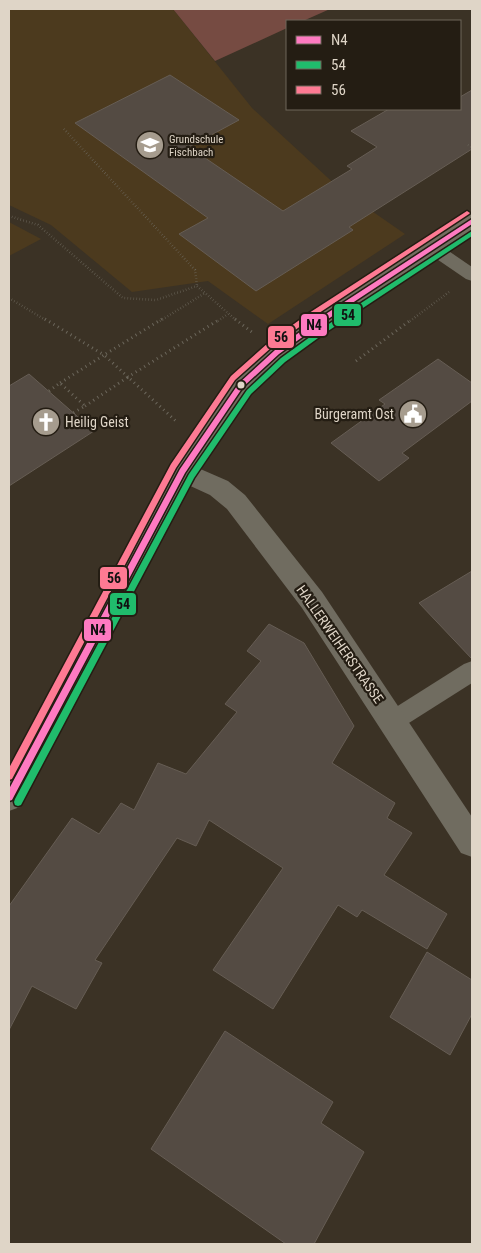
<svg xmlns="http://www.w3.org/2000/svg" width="481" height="1253" font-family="'Roboto Condensed',sans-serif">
<rect width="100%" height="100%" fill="#3b3225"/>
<g fill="#4c3a1e">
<polygon points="9,9 173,9 252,108 340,189 405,234 268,324 208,281 132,292 51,225 9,205"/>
<polygon points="9,222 41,239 9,256"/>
</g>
<polygon fill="#764b42" points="173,9 330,9 303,21 287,21 287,28 215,61"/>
<g fill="#544b43" stroke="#665d54">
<polygon points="170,75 239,120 189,147 283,211 352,169 347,166 377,147 351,131 389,109 460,109 460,97 472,90 472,149 349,227 353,230 256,291 179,234 208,218 75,123"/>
<polygon points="438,359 472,383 472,401 402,453 409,458 379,481 331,443 385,404 379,400"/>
<polygon points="29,374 94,431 9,486 9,386"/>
<polygon points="472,571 472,659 419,603"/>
<polygon points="269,624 304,643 354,726 332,763 395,803 387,818 412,833 384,875 447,914 427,949 362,910 357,917 338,905 273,1009 213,970 283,868 209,820 196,846 177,838 95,960 102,963 76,1009 32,986 9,1030 9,906 72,818 99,834 121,803 134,810 158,763 186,774 237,712 225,704 261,661 247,651"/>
<polygon points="427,952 472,980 472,1014 450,1055 390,1017"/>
<polygon points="225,1031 333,1102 321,1123 364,1152 314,1244 286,1244 151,1149"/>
</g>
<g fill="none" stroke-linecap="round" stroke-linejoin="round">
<g stroke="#6d685d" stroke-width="2.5" stroke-dasharray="0.5 2.5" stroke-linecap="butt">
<polyline points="64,129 195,270 197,286"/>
<polyline points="468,145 472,147"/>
<polyline points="9,216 38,225 123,298 156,300 197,286 237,321"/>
<polyline points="9,298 47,321"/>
<polyline points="160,321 205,293"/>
<polyline points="218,321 228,314"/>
<polyline points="410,321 449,292"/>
</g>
<g stroke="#6d685d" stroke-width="3" stroke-dasharray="1 4" stroke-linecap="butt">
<polyline points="45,319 104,355 60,383"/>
<polyline points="162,319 104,355 128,377 220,319"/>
<polyline points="235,319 253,333"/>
<polyline points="356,361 412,319"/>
<polyline points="49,391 60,383 85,406 73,413"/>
<polyline points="85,406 128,377 178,423"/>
</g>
<g fill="#706c60" fill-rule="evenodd">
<polygon points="431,241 437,243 472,267 472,281 466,279 425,251 422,247 425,243"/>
<polygon points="472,661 472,683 401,728 393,731 385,728 381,721 385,714 464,664"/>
</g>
<polygon fill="#706c60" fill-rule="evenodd" points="182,461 228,481 245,495 322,592 472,817 472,857 461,853 302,608 227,509 210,495 173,478 169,471 173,464"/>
<polygon fill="#726e60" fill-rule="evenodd" points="472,214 472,231 325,329 285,358 249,391 191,477 20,807 9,811 9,768 173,464 233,379 269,346 309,317 465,216"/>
<defs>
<polygon id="bus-1" points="472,219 472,224 319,325 279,354 243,387 185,473 12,800 9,801 9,789 180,469 239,383 275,350 315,321"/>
<polygon id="bus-2" points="472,231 472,236 325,333 285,362 251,394 194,478 21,805 18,806 15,805 14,802 15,799 189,474 247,390 281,358 321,329"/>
<polygon id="bus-3" points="467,211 470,213 469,214 313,317 272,347 235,380 176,468 12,779 9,780 9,768 171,464 231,376 268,343 309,313"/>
</defs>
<use href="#bus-1" stroke="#241d13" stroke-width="3"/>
<use href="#bus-2" stroke="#241d13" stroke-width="3"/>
<use href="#bus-3" stroke="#241d13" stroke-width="3"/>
<use href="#bus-1" fill="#fe7ac1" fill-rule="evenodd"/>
<use href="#bus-2" fill="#20bc6c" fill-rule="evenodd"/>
<use href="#bus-3" fill="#fe7a93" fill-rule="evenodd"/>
</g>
<defs>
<symbol id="school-disc" viewBox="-11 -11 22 22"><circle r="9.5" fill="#a69c8e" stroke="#241d13"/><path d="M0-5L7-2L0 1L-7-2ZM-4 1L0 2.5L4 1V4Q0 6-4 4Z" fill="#fff"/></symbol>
<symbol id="civic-disc" viewBox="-11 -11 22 22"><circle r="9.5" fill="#a69c8e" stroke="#241d13"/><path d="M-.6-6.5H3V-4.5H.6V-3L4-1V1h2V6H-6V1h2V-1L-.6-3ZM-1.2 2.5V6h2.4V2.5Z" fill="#fff"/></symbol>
<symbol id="church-disc" viewBox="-11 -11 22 22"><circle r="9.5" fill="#a69c8e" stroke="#241d13"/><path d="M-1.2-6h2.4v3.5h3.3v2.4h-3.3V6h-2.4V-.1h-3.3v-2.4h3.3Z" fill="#fff"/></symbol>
</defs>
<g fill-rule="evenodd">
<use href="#school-disc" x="134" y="129" width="32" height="32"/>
<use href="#civic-disc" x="397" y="398" width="32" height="32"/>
<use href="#church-disc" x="30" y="406" width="32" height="32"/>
</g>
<circle fill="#dfd5c7" stroke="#241d13" stroke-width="2" cx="241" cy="385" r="4.5"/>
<g text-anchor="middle" stroke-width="4.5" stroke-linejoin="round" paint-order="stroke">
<g font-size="11" fill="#dfd5c7" stroke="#241d13" text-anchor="start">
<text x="169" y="143">Grundschule<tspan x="169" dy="13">Fischbach</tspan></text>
</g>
<g font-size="14" fill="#dfd5c7" stroke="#241d13" text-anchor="end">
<text x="394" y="419">Bürgeramt Ost</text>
<text x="65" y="427" text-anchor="start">Heilig Geist</text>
</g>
<g font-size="14" fill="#dfd5c7" stroke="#241d13">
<text transform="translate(340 644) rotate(55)" y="5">HALLERWEIHERSTRASSE</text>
</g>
</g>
<g stroke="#241d13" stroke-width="2">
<rect x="333" y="303" width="29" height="24" rx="5" fill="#20bc6c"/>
<rect x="300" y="313" width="28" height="24" rx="5" fill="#fe7ac1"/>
<rect x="267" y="325" width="28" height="24" rx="5" fill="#fe7a93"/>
<rect x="99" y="566" width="29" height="24" rx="5" fill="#fe7a93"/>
<rect x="109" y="592" width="28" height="24" rx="5" fill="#20bc6c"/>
<rect x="83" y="618" width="29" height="24" rx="5" fill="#fe7ac1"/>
</g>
<g font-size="14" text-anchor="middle" font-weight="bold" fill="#111">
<text x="348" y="320">54</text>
<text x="314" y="330">N4</text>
<text x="281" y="342">56</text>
<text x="114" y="583">56</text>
<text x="123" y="609">54</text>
<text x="98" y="635">N4</text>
</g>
<rect width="481" height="1253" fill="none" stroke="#dfd5c7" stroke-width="20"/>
<rect x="286" y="20" width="175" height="90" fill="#241d13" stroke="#6f675b"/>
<rect x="296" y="36" width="25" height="8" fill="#fe7ac1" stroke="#6f675b"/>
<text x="331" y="45" font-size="15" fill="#dfd5c7">N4</text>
<rect x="296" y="61" width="25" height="8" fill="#20bc6c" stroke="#6f675b"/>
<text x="331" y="70" font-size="15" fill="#dfd5c7">54</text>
<rect x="296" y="86" width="25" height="8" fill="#fe7a93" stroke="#6f675b"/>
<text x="331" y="95" font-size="15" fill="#dfd5c7">56</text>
</svg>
